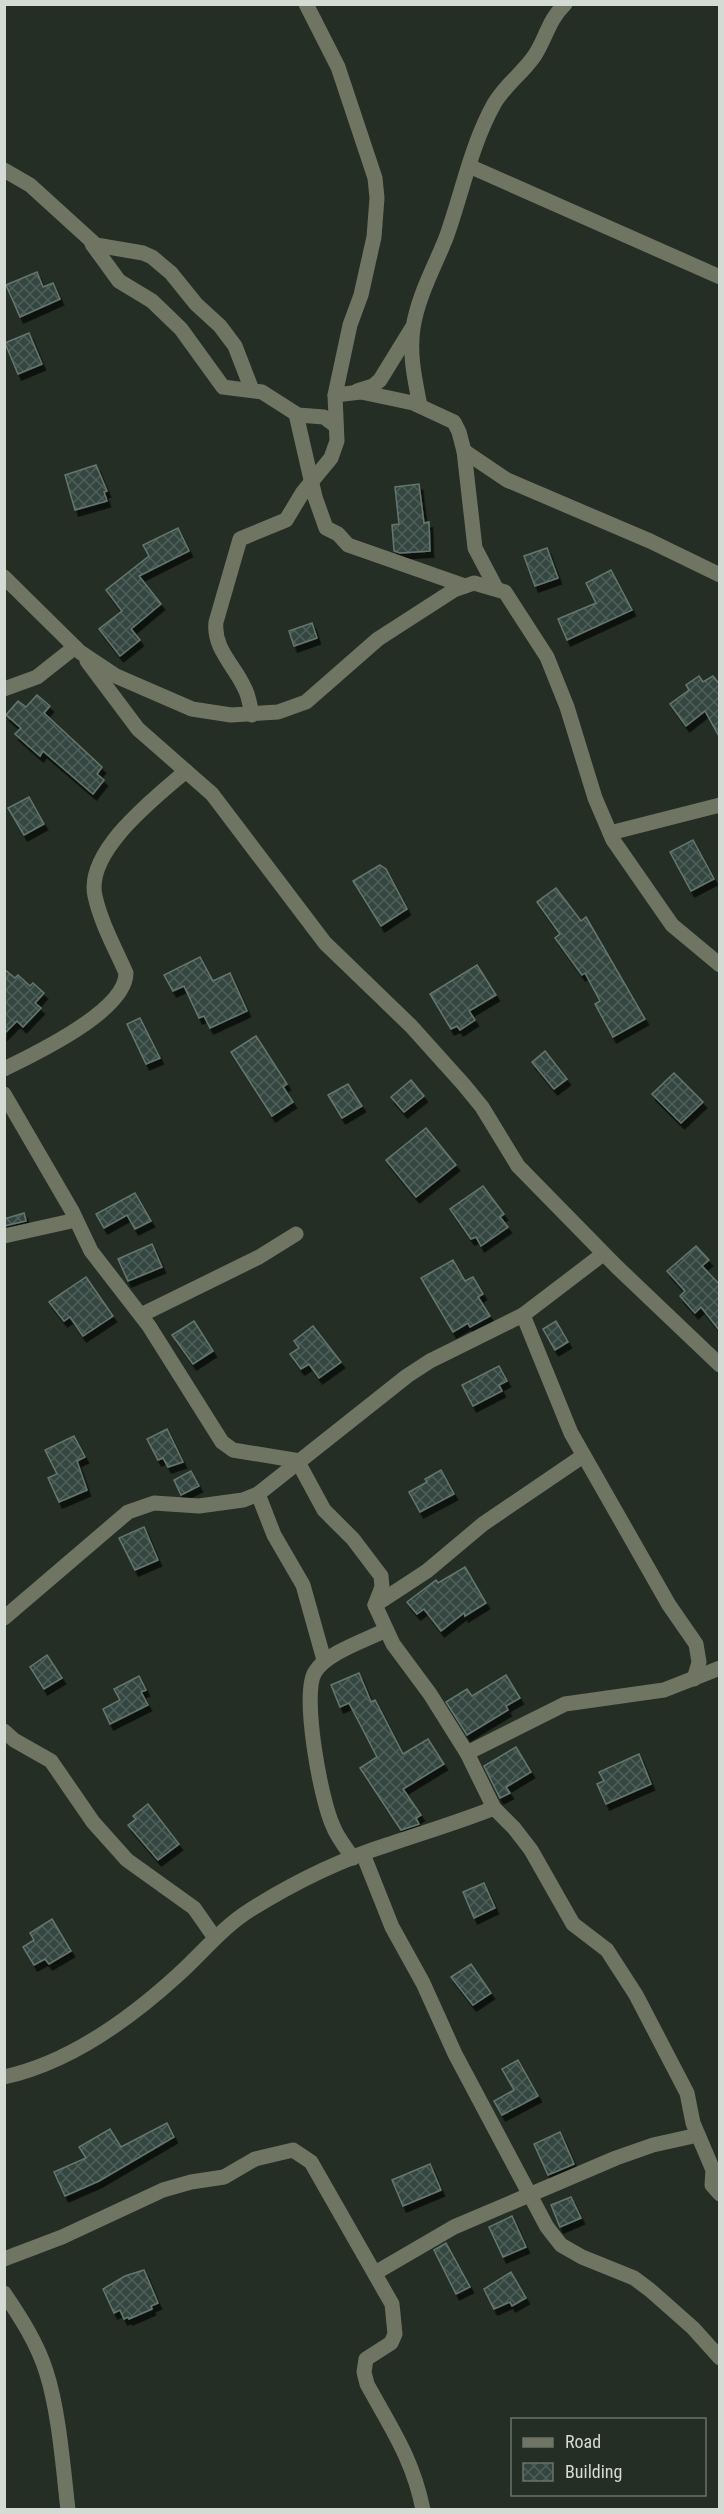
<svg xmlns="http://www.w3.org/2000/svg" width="724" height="2514" font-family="'Roboto Condensed',sans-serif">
<defs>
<pattern id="building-cross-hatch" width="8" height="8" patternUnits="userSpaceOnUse" patternTransform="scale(1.5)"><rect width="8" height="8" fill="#344540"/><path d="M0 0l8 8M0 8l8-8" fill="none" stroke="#505f5b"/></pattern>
<filter id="shadow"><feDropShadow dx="3.5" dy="6" stdDeviation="0" flood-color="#0009"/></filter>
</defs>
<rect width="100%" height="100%" fill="#242e24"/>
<g fill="url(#building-cross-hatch)" stroke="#647770" stroke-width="1.5" filter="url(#shadow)">
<polygon points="37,272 43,287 53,283 60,299 20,317 6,285"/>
<polygon points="29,333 42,364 18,374 5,343"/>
<polygon points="96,465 107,491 104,492 107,501 75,510 65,475"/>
<polygon points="419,484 424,523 429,522 430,551 400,553 394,551 392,525 399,524 395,487"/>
<polygon points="178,528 189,551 139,576 161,604 131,629 140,640 120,656 99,629 122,611 106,590 149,556 143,545"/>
<polygon points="547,548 558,578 535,586 524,556"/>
<polygon points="611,570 632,610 567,640 558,619 596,603 586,583"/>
<polygon points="312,623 317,638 294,646 289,631"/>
<polygon points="699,676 703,682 713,676 720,685 720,738 705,711 686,726 670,704 689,690 686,685"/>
<polygon points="37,695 50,706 44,713 102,767 97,774 104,780 93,794 43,751 40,756 15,734 21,728 6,715 18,701 26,707"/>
<polygon points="29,797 44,824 24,835 8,808"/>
<polygon points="693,840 714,879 691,891 670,852"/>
<polygon points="380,865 386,869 407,909 381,926 353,881"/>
<polygon points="556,888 581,921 586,917 645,1019 613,1037 595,1004 600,1001 585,973 582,975 555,938 560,934 537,902"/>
<polygon points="200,957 213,981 230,973 247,1011 210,1028 204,1016 199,1018 184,986 173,991 164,975"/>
<polygon points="477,965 496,995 469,1011 475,1020 460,1030 457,1026 451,1029 430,994"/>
<polygon points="4,969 15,978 18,975 30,986 33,983 44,993 35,1003 41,1008 23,1027 17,1021 4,1034"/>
<polygon points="140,1018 160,1058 146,1064 127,1024"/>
<polygon points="256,1036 287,1084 283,1087 293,1102 272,1116 231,1052"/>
<polygon points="545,1051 567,1079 554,1089 532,1062"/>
<polygon points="674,1073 703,1102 681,1123 652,1094"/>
<polygon points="411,1080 424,1096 404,1112 391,1097"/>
<polygon points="348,1084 362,1106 342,1118 328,1095"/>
<polygon points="426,1128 456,1165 416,1197 386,1160"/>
<polygon points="483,1186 504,1214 500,1217 508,1227 481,1246 476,1237 471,1239 450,1209"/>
<polygon points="135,1193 151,1221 135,1229 127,1215 104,1228 96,1214"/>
<polygon points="24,1213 26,1221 4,1226 4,1219"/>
<polygon points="152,1244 162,1267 128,1281 118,1259"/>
<polygon points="696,1246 709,1260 702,1266 720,1285 720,1331 701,1307 695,1313 680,1296 685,1291 667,1271"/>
<polygon points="453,1260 465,1281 473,1277 483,1294 478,1297 490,1316 470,1327 468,1323 453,1332 421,1278"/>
<polygon points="86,1277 113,1316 83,1336 70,1317 64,1321 49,1302"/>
<polygon points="194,1321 213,1351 193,1364 172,1335"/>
<polygon points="556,1321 568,1342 555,1350 543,1329"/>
<polygon points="313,1326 341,1362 319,1378 309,1364 301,1369 290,1354 299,1348 294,1341"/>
<polygon points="499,1366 507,1381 499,1385 502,1391 473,1406 462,1385"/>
<polygon points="167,1429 183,1462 168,1467 163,1458 158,1460 147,1439"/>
<polygon points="74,1436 85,1457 77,1461 87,1490 59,1502 48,1478 57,1474 45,1450"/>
<polygon points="441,1470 454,1494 420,1512 409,1492 427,1482 425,1479"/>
<polygon points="191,1471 199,1486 181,1495 174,1480"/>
<polygon points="144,1527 158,1560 135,1570 119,1538"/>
<polygon points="465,1567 486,1603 465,1616 464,1613 441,1631 424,1609 417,1614 407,1602 436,1580 438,1583"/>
<polygon points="47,1655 62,1678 44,1689 30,1667"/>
<polygon points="359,1673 371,1702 375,1700 403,1754 428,1739 444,1764 403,1789 421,1815 416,1818 419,1824 401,1830 360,1768 377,1757 349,1703 340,1707 331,1685"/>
<polygon points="506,1675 520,1698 506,1706 508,1710 467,1735 446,1702 467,1689 472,1696"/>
<polygon points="139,1676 146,1690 141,1692 148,1705 110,1724 103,1709 120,1700 114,1689"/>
<polygon points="516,1747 531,1772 506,1787 510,1793 500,1798 484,1766"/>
<polygon points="639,1754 651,1784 606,1804 597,1784 604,1781 599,1772"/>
<polygon points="148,1804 179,1844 158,1860 128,1825 136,1819 133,1816"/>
<polygon points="484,1883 495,1908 474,1918 463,1892"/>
<polygon points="52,1919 71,1951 49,1964 45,1959 34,1965 23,1947 34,1940 30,1933"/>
<polygon points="471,1964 491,1993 473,2005 451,1977"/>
<polygon points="518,2060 538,2096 502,2115 494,2101 514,2090 502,2069"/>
<polygon points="167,2123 174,2137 99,2181 65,2196 54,2172 86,2158 79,2147 110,2129 121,2147"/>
<polygon points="560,2132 574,2164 548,2175 534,2144"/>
<polygon points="430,2164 441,2190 403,2206 392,2180"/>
<polygon points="571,2197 581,2218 560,2227 551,2205"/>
<polygon points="512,2216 526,2247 503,2257 489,2227"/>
<polygon points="446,2243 470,2287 456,2294 434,2250"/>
<polygon points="144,2270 158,2303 151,2306 152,2309 129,2319 128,2317 124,2319 120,2310 114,2313 103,2289 125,2276"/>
<polygon points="511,2272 526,2298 512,2306 510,2302 494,2309 484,2289"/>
</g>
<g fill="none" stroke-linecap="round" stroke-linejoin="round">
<g stroke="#707563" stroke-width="15">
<polyline points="469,166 720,277"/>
<polyline points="4,170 30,185 96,245 143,253 152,257 171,273 196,304 220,326 235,346 252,390"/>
<polyline points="92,244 119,281 152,301 181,329 223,387 262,392 298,415 324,417 336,426"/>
<polyline points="357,391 373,386 380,380 412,328"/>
<polyline points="335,395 361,392 413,403 454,422 459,432 464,451 475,548 496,588"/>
<path d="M 420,406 C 415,380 409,355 413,328 C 418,296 434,268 446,238 C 462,194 471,145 494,104 C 505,85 523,73 535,55 C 547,36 548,21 565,4"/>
<polyline points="296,414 315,497 326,528 338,534 348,545 465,586"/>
<polyline points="464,451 507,480 650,541 720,575"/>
<polyline points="4,577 80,652 116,676 192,709 231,715 278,712 306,702 378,639 454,590 474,583 505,592 547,657 567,707 595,798 613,840 672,925 720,965"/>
<polyline points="87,661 138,729 212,794 325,943 411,1026 464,1085 482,1107 518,1166 616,1266 720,1365"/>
<polyline points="4,689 37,677 75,647"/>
<path d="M 252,715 C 250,706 249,695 244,687 C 234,665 213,648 216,622 L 240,539 L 286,520 L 303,492 L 331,458 L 337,441 L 335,395 L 350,325 L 361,295 L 374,237 L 377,198 L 375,178 L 338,67 L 306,4"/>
<polyline points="610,833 720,805"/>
<path d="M 4,1069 C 35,1054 126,1011 126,973 C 115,948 101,923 95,896 C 85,851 156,797 186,771"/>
<polyline points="4,1094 72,1211 91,1251 149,1326 222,1442 233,1450 300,1461"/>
<polyline points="4,1236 76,1220"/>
<polyline points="141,1315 259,1257 296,1234"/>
<polyline points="523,1315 571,1433 669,1605 696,1644 699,1662 694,1679"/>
<polyline points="298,1462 324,1510 353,1539 381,1576 382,1587 375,1605 393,1644 430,1694 467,1753 494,1808 514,1828 531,1850 573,1924 607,1950 636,1995 687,2093 693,2123 713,2170 712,2185 720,2194"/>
<polyline points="258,1494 274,1535 303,1585 324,1660"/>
<polyline points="375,1605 427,1571 483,1524 583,1456"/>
<polyline points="4,1618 128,1512 154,1503 199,1506 243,1500 258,1494 407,1376 430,1361 523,1315 603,1254"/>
<polyline points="4,1731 14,1740 51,1761 93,1822 127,1860 194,1908 215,1938"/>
<polyline points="467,1753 565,1704 664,1690 720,1668"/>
<polyline points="363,1854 392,1927 423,1983 455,2054 547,2227 561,2245 582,2257 634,2278 650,2290 693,2328 720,2358"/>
<path d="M 353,1858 C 346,1848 337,1837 333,1826 C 321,1801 301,1694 315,1672 C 326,1653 366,1640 386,1630"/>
<path d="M 4,2077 C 69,2063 131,2018 179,1974 C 203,1952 223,1927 250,1910 C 293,1883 342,1859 390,1844 C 425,1832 459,1822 494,1808"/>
<path d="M 4,2259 L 62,2237 L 163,2190 L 191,2182 L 224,2177 L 255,2159 L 293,2150 L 311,2162 L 392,2304 L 395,2334 L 391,2343 L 366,2359 L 364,2372 L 367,2384 C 391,2428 413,2459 423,2510"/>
<polyline points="375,2273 454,2227 616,2158 653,2145 698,2135"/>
<path d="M 4,2293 C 21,2318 37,2343 46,2371 C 59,2411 63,2467 68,2510"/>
</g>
</g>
<rect width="724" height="2514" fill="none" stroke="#d4dbd4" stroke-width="12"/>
<rect x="511" y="2418" width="195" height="78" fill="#242e24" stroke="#6a736a" stroke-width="1.5"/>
<rect x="523" y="2438" width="30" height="9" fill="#707563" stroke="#6a736a" stroke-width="1.5"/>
<text x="565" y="2448" font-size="18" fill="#d4dbd4">Road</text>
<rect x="523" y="2463" width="30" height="18" fill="url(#building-cross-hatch)" stroke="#6a736a" stroke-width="1.5"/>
<text x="565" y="2478" font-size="18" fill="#d4dbd4">Building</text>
</svg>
